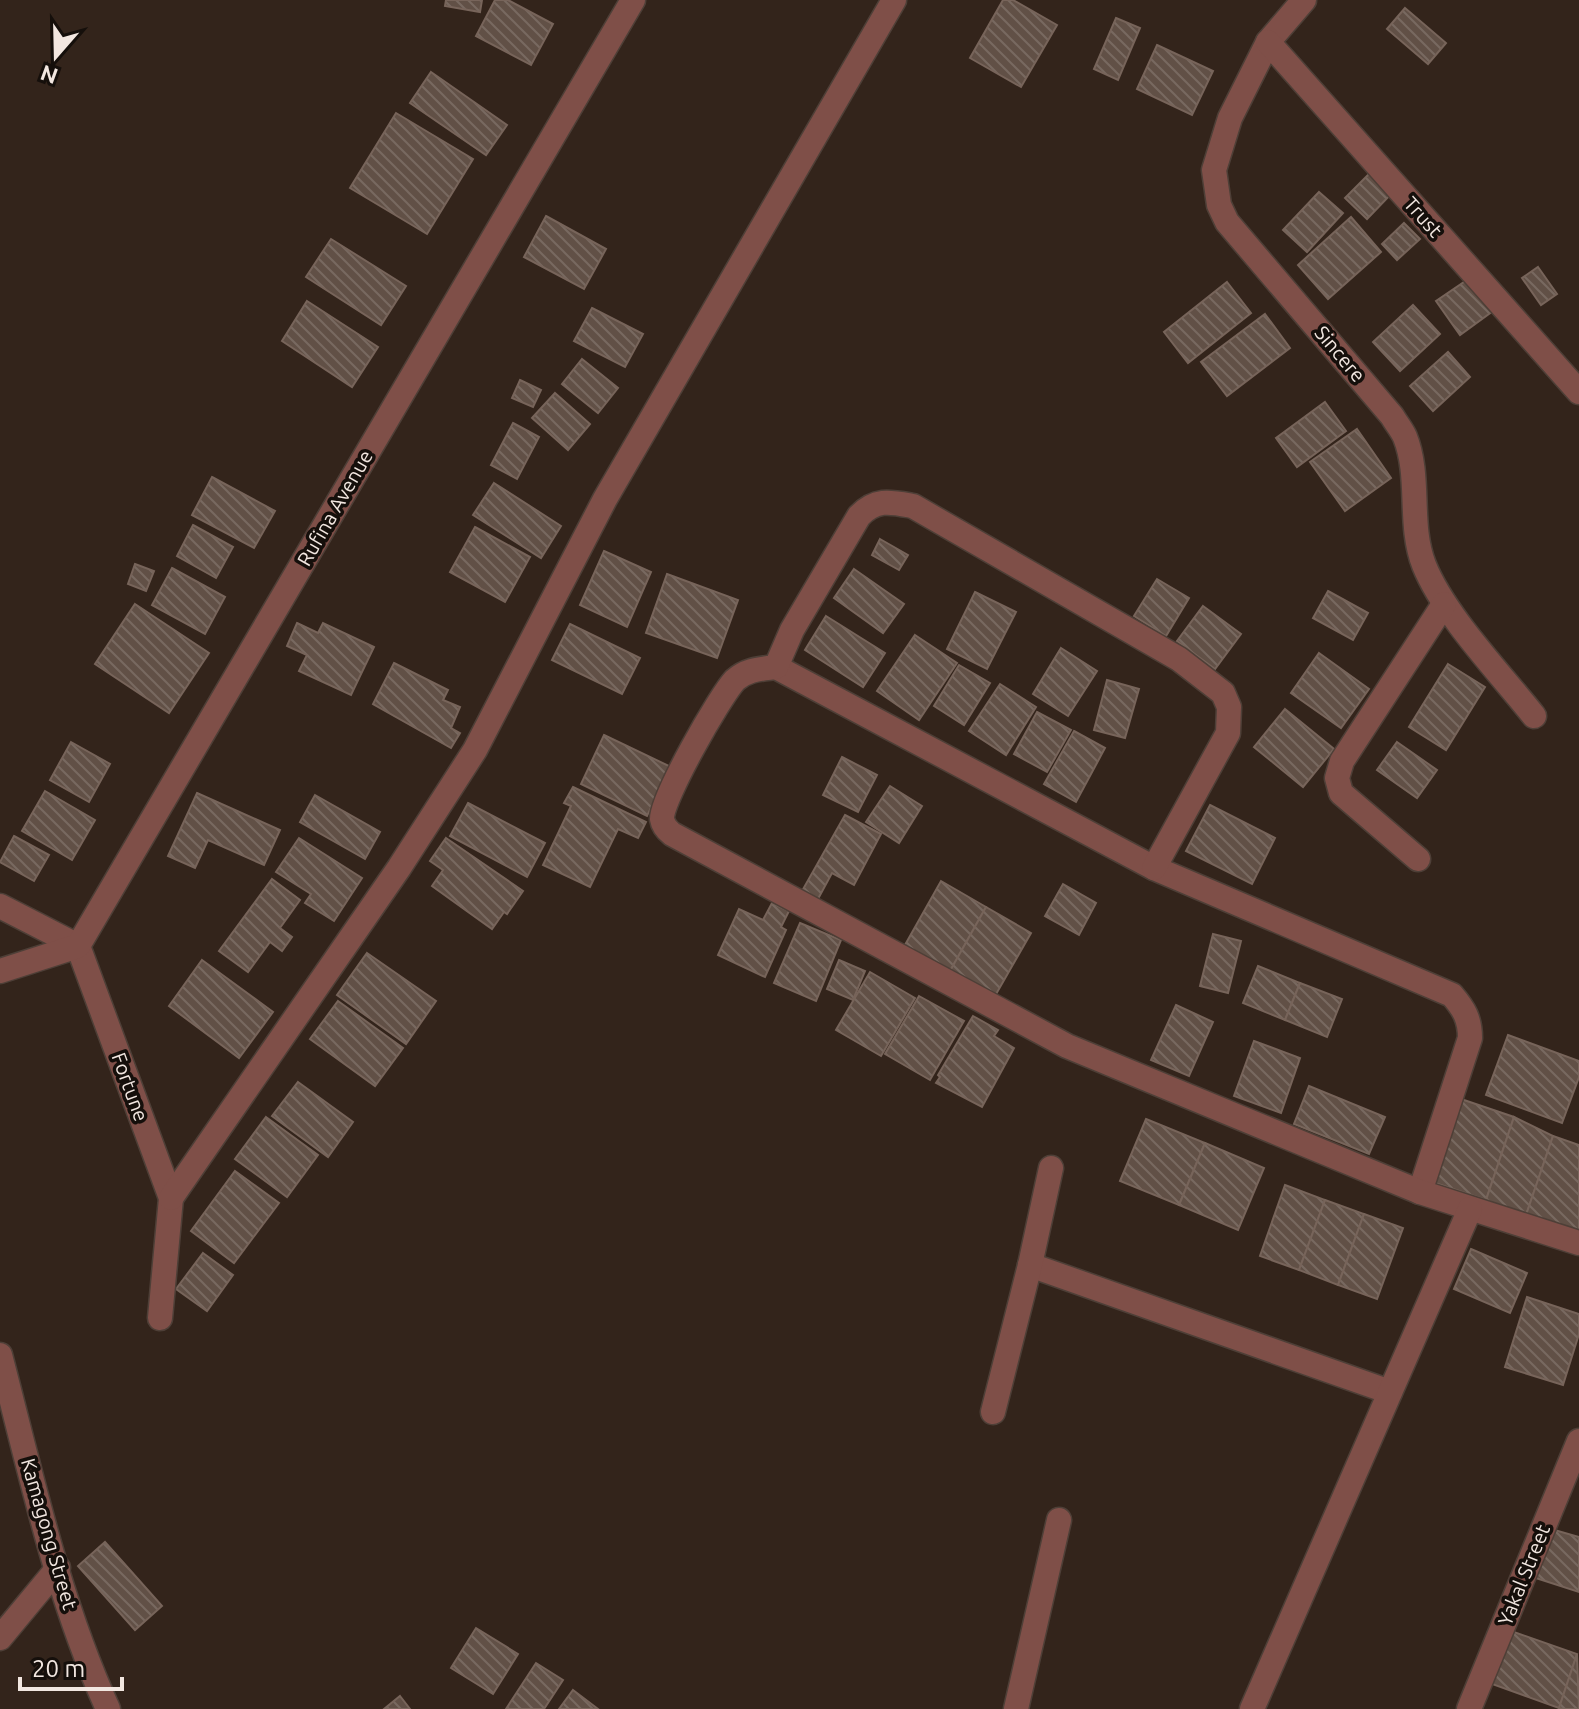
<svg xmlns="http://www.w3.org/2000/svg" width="1579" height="1709" font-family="Ubuntu,sans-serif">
<defs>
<pattern id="building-back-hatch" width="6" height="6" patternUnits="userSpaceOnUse" patternTransform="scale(2)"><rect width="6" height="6" fill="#615046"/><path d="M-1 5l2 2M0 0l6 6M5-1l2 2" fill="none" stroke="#786960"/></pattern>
</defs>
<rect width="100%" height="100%" fill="#33241b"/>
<g fill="url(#building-back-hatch)" stroke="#77645a" stroke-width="2">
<polygon points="446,0 482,0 480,12 445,6"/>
<polygon points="495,0 508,0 553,24 531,65 476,36"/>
<polygon points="1003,0 1013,0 1057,25 1021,87 970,58"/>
<polygon points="1405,8 1446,43 1428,64 1387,29"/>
<polygon points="1116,18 1140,28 1118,80 1094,69"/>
<polygon points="1157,45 1213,71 1192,115 1137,89"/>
<polygon points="431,72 507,125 486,155 410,103"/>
<polygon points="396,113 473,159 427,234 350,188"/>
<polygon points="1372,171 1393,192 1367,219 1345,198"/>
<polygon points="1319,192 1343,213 1307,252 1283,230"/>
<polygon points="546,216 606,249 584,289 524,257"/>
<polygon points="1351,217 1381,252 1328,299 1298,265"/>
<polygon points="1404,223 1420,239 1397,260 1382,244"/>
<polygon points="331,239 406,286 381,325 306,277"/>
<polygon points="1538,267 1557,294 1541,305 1522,278"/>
<polygon points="1470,278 1493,311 1460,335 1436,301"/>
<polygon points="1227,282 1251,313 1188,363 1164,332"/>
<polygon points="307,301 378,347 352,387 282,341"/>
<polygon points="1413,305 1440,334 1400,371 1373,342"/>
<polygon points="592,308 643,334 625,367 574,341"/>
<polygon points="1265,314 1290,348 1227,396 1201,362"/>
<polygon points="1448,352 1470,377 1433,411 1410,386"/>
<polygon points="582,359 618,388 598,413 562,384"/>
<polygon points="520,380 541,390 533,407 512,398"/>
<polygon points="555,393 590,424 568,450 532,418"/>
<polygon points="1325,402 1346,431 1297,467 1276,438"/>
<polygon points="513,423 539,437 517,479 491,465"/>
<polygon points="1357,429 1391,478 1345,511 1310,462"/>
<polygon points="212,477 275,511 254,548 192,515"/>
<polygon points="494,483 561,526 541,558 473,515"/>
<polygon points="193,525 233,547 216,578 177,556"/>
<polygon points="475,527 530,557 505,602 450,572"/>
<polygon points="880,539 908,555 899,570 872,555"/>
<polygon points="604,551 651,572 627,627 580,605"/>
<polygon points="135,564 154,571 146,591 128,584"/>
<polygon points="172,568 225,597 205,634 152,605"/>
<polygon points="854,569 904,604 883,633 834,598"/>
<polygon points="667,574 738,600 717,658 646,633"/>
<polygon points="1157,579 1189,598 1166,636 1134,616"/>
<polygon points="1328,591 1368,613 1353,640 1313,618"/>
<polygon points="975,592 1016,612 987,669 947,649"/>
<polygon points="135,604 209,653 169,713 95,664"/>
<polygon points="1203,606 1241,634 1215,669 1177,641"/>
<polygon points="826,616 885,653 863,687 805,650"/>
<polygon points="297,623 318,633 323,623 374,647 351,695 299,671 307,655 287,646"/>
<polygon points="570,624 640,658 622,694 552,660"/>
<polygon points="915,635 957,663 919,720 877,691"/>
<polygon points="1061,648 1097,671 1068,716 1033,694"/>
<polygon points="1319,653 1369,689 1341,728 1291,693"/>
<polygon points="394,663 448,690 443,700 460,707 451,728 460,733 451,748 373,704"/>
<polygon points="1448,664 1485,687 1446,750 1409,727"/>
<polygon points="959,665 990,683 964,725 934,706"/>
<polygon points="1107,680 1139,689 1125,738 1094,730"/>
<polygon points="1000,684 1036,707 1006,755 969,731"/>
<polygon points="1285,709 1334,749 1303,787 1254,747"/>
<polygon points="1037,712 1071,730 1047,772 1014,754"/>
<polygon points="1074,731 1105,748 1076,802 1044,784"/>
<polygon points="604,735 671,767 647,816 581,784"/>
<polygon points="71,742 110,764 89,802 50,780"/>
<polygon points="1397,742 1437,770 1417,798 1377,770"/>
<polygon points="842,757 877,775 858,812 823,795"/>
<polygon points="890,786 922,806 899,843 866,822"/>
<polygon points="573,787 646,822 638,838 618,829 590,887 543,865 571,806 564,803"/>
<polygon points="45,791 95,820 72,860 22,831"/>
<polygon points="197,793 280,830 264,865 208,840 195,868 168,856"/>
<polygon points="315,795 380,832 365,859 300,822"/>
<polygon points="468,803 545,843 527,877 450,836"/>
<polygon points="1210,805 1275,838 1252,884 1186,851"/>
<polygon points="845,815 881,834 854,885 832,873 818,899 802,891"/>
<polygon points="14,836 49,855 34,881 0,862"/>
<polygon points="299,838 362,878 334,921 305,903 311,894 276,872"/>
<polygon points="446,838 523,891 507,914 504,912 492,929 432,886 443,870 430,861"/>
<polygon points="272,879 300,900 280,928 292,937 282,951 270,942 248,972 219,951"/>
<polygon points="941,881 986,907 950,971 905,945"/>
<polygon points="1063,884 1096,903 1079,935 1045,916"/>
<polygon points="772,903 789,911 781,927 786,930 765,977 718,955 739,909 763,920"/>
<polygon points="986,907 1031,933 995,996 950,971"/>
<polygon points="800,923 841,940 816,1001 774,983"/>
<polygon points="1213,934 1241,941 1228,993 1200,986"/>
<polygon points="367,953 436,1001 406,1044 337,995"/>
<polygon points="202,960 273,1012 239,1058 169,1006"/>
<polygon points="839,960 865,971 853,1000 827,989"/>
<polygon points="1258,966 1300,983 1285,1020 1243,1003"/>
<polygon points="870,972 915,998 881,1056 836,1030"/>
<polygon points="1300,983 1342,999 1327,1037 1285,1020"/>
<polygon points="919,996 964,1021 930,1080 885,1054"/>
<polygon points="338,1001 403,1048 375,1086 310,1039"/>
<polygon points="1176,1005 1213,1022 1189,1076 1151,1060"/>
<polygon points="973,1016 998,1030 994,1036 1014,1048 982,1107 936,1083 940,1077 938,1075"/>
<polygon points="1508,1035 1579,1061 1579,1077 1562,1123 1486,1095"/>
<polygon points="1254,1041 1300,1058 1281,1113 1234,1096"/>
<polygon points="298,1082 353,1122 328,1157 272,1116"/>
<polygon points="1309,1086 1385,1117 1369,1154 1294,1124"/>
<polygon points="1461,1099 1514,1117 1486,1200 1432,1182"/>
<polygon points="266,1117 318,1155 287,1197 235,1159"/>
<polygon points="1514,1117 1553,1136 1525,1218 1486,1200"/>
<polygon points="1146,1119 1205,1143 1179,1205 1120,1181"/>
<polygon points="1553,1136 1579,1145 1579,1234 1525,1218"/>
<polygon points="1205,1143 1264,1168 1238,1230 1179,1205"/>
<polygon points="235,1171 279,1203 234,1263 191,1231"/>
<polygon points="1285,1185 1325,1200 1299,1270 1260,1256"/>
<polygon points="1325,1200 1364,1214 1338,1285 1299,1270"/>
<polygon points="1364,1214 1403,1228 1377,1299 1338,1285"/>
<polygon points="1471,1249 1527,1273 1510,1313 1454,1289"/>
<polygon points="203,1253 233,1275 207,1311 176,1289"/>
<polygon points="1527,1297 1579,1314 1579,1334 1563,1385 1505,1367"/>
<polygon points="1551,1529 1579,1537 1579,1592 1536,1578"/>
<polygon points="105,1542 162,1606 135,1630 78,1566"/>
<polygon points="476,1628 518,1654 493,1694 451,1668"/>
<polygon points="1511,1631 1577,1654 1559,1708 1492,1684"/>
<polygon points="1577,1654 1579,1709 1563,1709 1559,1708"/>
<polygon points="536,1663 563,1680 544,1709 506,1709"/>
<polygon points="573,1690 598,1709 559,1709"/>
<polygon points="400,1696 410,1709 384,1709"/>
</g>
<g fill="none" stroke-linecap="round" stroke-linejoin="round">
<defs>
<g id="street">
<path d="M 1304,0 L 1268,42 L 1230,118 L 1214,170 L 1219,205 L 1227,222 L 1392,416 C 1396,423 1402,430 1405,437 C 1421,477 1408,524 1424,565 C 1444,615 1500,673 1534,716"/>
<polyline points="1268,42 1579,392"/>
<path d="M 776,667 L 1154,868 L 1452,995 C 1464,1009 1470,1019 1470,1038 L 1420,1192"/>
<polyline points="1418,859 1341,793 1337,778 1342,761 1444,604"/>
<path d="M 1154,868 L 1228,733 L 1229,707 L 1223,693 L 1179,659 L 913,506 C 891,502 876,498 859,516 L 792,630 L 776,667 C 761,669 747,669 735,680 C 720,696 661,799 662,819 C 663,825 667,830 672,834 L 1067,1046 L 1420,1192 L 1579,1243"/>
<polyline points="0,906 78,946 171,1198 160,1318"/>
<polyline points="0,971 78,946 633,0"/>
<polyline points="171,1198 399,868 475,750 605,499 894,0"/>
<polyline points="1030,1265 1390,1392"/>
<path d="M 0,1355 C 31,1474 57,1597 108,1709"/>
<polyline points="993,1412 1030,1265 1051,1168"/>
<polyline points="0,1638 58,1568"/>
<polyline points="1016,1709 1059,1520"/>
<polyline points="1252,1709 1470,1209"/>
<polyline points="1469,1709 1579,1441"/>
</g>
</defs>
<use href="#street" stroke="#4e3f37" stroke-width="27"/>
<use href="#street" stroke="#7f4f48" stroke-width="24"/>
</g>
<g text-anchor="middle" stroke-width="7" stroke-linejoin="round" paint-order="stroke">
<g font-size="20" fill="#f2e7e1" stroke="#150f0b">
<text transform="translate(1423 217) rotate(48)" y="7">Trust</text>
<text transform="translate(1340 354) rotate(50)" y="7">Sincere</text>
<text transform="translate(335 508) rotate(-60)" y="7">Rufina Avenue</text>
<text transform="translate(130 1087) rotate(70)" y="7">Fortune</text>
<text transform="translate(49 1534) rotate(74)" y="7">Kamagong Street</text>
<text transform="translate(1524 1575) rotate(-68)" y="7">Yakal Street</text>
</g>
</g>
<g transform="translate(56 56) rotate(200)" stroke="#150f0b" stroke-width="6" paint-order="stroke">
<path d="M0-6L14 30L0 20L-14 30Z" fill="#f2e7e1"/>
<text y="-12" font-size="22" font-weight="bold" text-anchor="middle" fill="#f2e7e1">N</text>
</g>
<path d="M20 1677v12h102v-12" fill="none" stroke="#f2e7e1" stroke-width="4"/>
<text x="32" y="1677" font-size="24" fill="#f2e7e1" stroke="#150f0b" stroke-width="6" paint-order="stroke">20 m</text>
</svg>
